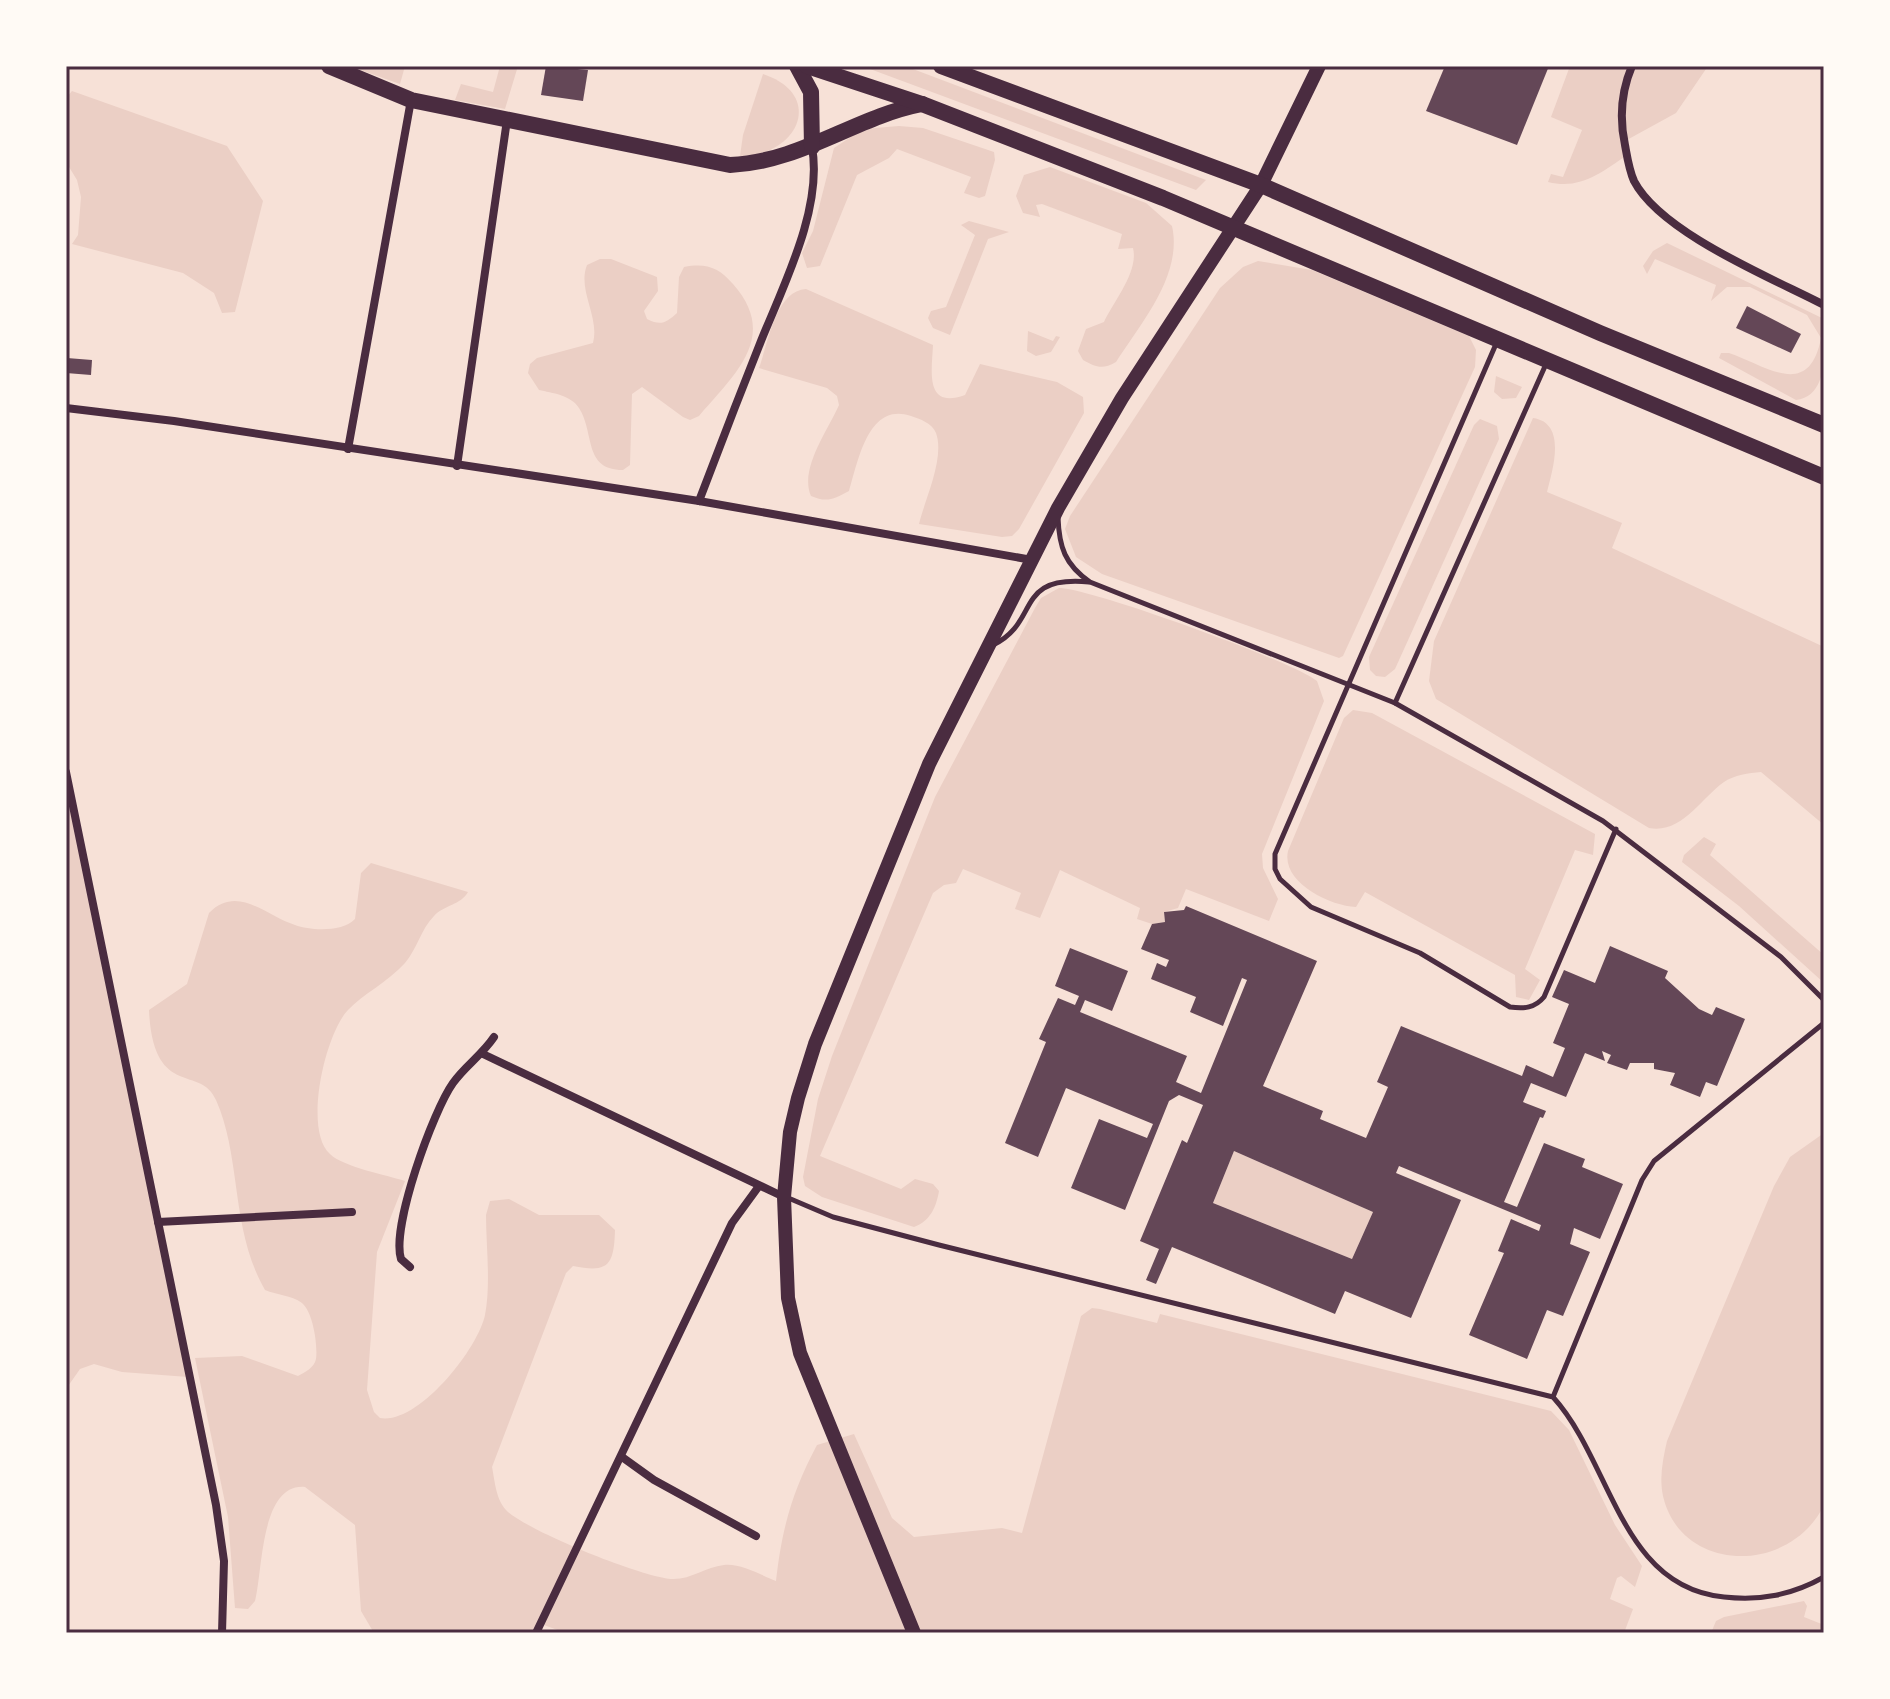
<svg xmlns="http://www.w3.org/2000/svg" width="1890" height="1699" font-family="Spectral,serif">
<rect width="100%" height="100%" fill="#f7e1d7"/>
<g fill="#ebcfc5">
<polygon points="349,66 405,66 400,84"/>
<polygon points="500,66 518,66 505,109 455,100 461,84 493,92"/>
<polygon points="862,66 905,66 1206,180 1196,190"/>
<path d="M 1570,66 L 1708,66 L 1676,113 L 1625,141 L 1627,155 C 1601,173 1580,190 1548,182 L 1551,174 L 1563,177 L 1582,130 L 1551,117 Z"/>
<path d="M 763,74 C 826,95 798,156 740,156 L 743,135 Z"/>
<polygon points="72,91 227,146 263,201 235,312 222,313 214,293 183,273 72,244 78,235 81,197 77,180 66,162 66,98"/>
<polygon points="899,126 923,128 994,152 995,160 985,196 979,198 964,193 971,177 897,149 889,158 857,175 820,266 807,268 802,253 813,231 834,148 863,129"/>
<path d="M 1050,167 L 1146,203 L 1172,226 C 1183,275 1141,323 1116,362 C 1102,370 1096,367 1083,360 L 1078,351 L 1086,329 L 1104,322 C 1113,302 1139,272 1133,248 L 1118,249 L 1122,234 L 1042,204 L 1036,205 L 1040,217 L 1023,213 L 1016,196 L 1024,175 Z"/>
<polygon points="969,221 1009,232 988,239 950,335 933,328 928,318 931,311 946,307 975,235 961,225"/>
<path d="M 1667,243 L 1824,319 C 1824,344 1831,396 1796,400 L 1719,358 L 1721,353 L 1729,353 C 1765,365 1809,401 1821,338 L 1807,315 L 1750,287 L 1727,287 L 1711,301 L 1716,285 L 1655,259 L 1647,274 L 1643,266 L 1653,251 Z"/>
<path d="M 600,259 L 611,259 L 657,277 L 658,291 L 644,311 L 647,319 C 661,326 666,323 677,313 L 679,277 L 684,267 C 706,263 718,267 733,284 C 779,336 736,373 699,416 L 690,420 L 683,417 L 642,387 L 632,394 L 630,465 L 623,470 C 583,470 595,433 579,408 C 571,395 552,393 539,390 L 528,373 L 530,364 L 537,358 L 593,343 C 600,317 577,290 587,265 Z"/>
<polygon points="1258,261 1312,270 1469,336 1476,350 1475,367 1343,656 1339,658 1102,574 1076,557 1065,529 1070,516 1220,288 1243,267"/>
<path d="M 806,289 L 933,345 C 932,370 924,410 965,395 L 980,364 L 1057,382 L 1083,397 L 1084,413 L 1019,529 L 1012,536 L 1002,537 L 919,524 C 925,499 945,458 936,433 C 932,423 920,419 911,416 C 868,401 858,462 849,491 C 834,499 827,503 811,496 C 799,469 828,430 839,405 L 837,396 L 827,388 L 759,368 C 768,344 775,291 806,289 Z"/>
<polygon points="1028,331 1053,341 1056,336 1060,337 1051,352 1036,356 1027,351"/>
<polygon points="1496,376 1522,387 1516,398 1502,399 1494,392"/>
<path d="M 1533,418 C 1568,423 1552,471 1547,492 L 1622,523 L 1612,548 L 1824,647 L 1824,825 L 1761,772 C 1749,773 1734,775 1724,782 C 1700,799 1682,834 1649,828 L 1436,699 L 1429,681 L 1434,641 Z"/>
<polygon points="1480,419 1497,426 1499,439 1395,669 1385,677 1376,676 1370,670 1369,657 1474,425"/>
<path d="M 1059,588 C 1090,588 1292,661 1317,681 L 1324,701 L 1262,854 L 1263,868 L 1278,899 L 1269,921 L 1186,889 L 1178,908 L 1164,912 L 1165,922 L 1152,924 L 1137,919 L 1140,908 L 1060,870 L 1040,918 L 1015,909 L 1021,893 L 963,869 L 956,883 L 944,885 L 933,893 L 820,1156 L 901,1189 L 915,1179 L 933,1184 L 939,1191 C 936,1208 930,1221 914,1227 L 822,1197 L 805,1186 L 803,1177 L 818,1099 L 832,1056 L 935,797 L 1035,608 L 1041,598 Z"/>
<path d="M 1353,710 L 1372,713 L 1595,834 L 1593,855 L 1575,850 L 1525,969 L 1540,980 L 1529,1000 L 1516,997 L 1515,975 L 1365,892 L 1356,907 C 1329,906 1281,882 1288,851 L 1344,718 Z"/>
<polygon points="66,772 188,1377 122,1372 94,1364 80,1369 66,1389"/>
<polygon points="1704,837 1716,844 1710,855 1824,955 1824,983 1739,906 1682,862 1684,855"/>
<path d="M 371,863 L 468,892 C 461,905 444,905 434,916 C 421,929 417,949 405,963 C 388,982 363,994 348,1010 C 325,1034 303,1130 330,1154 C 343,1167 387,1175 405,1181 L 377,1252 L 367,1390 L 374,1412 L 380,1418 C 418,1425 478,1349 485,1315 C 491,1284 486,1246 486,1215 L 490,1201 L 509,1199 L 539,1215 L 599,1215 L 615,1230 C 614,1266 608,1273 573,1266 L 566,1273 L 492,1467 C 495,1482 496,1501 508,1512 C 533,1533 639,1576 671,1579 C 691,1580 705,1567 724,1565 C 740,1563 761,1575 776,1581 C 782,1528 792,1492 817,1445 L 854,1434 L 892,1518 L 914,1537 L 1002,1528 L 1022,1533 L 1081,1316 L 1092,1308 L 1100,1309 L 1157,1323 L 1160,1314 L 1551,1411 L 1569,1430 L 1615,1525 L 1642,1566 L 1635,1587 L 1621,1576 L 1617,1578 L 1610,1599 L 1633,1609 L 1624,1633 L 566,1633 L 541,1624 L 536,1633 L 374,1633 L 361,1611 L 355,1525 L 305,1487 C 260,1483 263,1571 255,1601 L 248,1609 L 235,1608 L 228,1517 L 195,1358 L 242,1356 L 298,1376 C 305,1372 314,1368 316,1359 C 318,1345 313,1312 302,1303 C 291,1295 277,1295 265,1290 C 230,1229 242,1159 216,1100 C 201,1064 153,1100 149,1010 L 187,984 L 209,913 C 238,884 266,916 295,925 C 311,931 343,932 355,919 L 361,873 Z"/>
<path d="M 1824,1133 L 1824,1505 C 1790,1575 1681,1574 1663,1496 C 1659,1477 1663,1459 1667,1441 L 1774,1186 L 1790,1157 Z"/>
<polygon points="1234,1151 1373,1212 1352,1259 1213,1203"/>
<polygon points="1804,1601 1807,1606 1804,1617 1824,1625 1824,1633 1711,1633 1716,1621 1724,1617"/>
</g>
<g fill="#644757" fill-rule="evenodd">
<polygon points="546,66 588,70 583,101 541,95"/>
<polygon points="1445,66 1549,66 1517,145 1426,111"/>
<polygon points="1747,306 1801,334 1791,353 1736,328"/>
<polygon points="67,358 92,360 91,375 66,373"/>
<path d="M 1186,906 L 1317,961 L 1263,1086 L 1323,1111 L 1320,1119 L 1366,1138 L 1388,1087 L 1377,1082 L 1401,1026 L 1522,1076 L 1526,1065 L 1553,1077 L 1565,1048 L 1553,1043 L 1569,1004 L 1552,997 L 1564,970 L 1595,983 L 1610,946 L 1668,971 L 1665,978 L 1699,1009 L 1712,1015 L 1716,1007 L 1745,1019 L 1717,1086 L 1706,1082 L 1700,1097 L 1670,1085 L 1675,1073 L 1654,1069 L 1654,1063 L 1630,1063 L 1627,1070 L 1607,1063 L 1611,1055 L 1602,1051 L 1605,1061 L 1585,1053 L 1566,1097 L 1531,1083 L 1523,1102 L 1546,1111 L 1543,1118 L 1540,1117 L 1504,1202 L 1517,1207 L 1544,1143 L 1585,1159 L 1582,1167 L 1623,1184 L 1600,1239 L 1574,1228 L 1570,1244 L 1590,1252 L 1563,1316 L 1547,1310 L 1527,1359 L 1469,1335 L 1504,1253 L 1498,1251 L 1511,1219 L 1539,1231 L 1541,1225 L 1399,1166 L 1396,1173 L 1461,1200 L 1411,1318 L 1345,1291 L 1335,1314 L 1172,1247 L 1156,1284 L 1146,1280 L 1159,1249 L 1140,1241 L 1182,1140 L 1187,1143 L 1203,1105 L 1179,1095 L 1169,1101 L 1125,1210 L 1071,1188 L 1099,1119 L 1147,1138 L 1153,1124 L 1066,1088 L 1038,1157 L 1005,1143 L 1046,1042 L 1039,1039 L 1058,998 L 1075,1005 L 1079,996 L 1055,986 L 1070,948 L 1128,971 L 1112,1011 L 1085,1000 L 1080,1012 L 1187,1056 L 1176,1082 L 1201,1093 L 1247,980 L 1242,978 L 1223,1026 L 1190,1012 L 1196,997 L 1151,979 L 1157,963 L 1166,967 L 1169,960 L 1141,949 L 1152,924 L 1165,922 L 1164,912 L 1184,910 ZM 1234,1151 L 1373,1212 L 1352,1259 L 1213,1203 Z"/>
</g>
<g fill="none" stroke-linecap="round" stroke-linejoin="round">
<g stroke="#4a2c40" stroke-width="5">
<path d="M 1496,344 L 1275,854 L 1275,869 L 1280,879 L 1311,907 L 1420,953 L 1510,1007 C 1524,1009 1535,1008 1544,997 L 1616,829"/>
<path d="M 1058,517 C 1059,547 1065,565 1090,582 L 1395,703 L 1603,821 L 1781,957 L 1824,1000"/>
<path d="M 993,645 C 1041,622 1013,575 1089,582"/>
<polyline points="1395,703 1546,364"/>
<path d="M 786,1197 L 833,1217 L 939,1245 L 1553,1397 C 1612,1462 1620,1587 1724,1597 C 1761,1601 1792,1595 1824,1577"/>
<polyline points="1553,1397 1642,1180 1654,1161 1824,1023"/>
</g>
<g stroke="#4a2c40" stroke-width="8">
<path d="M 1632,66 C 1621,92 1619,117 1625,145 C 1627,156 1629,170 1634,181 C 1661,233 1772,278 1824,305"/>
<polyline points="66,408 174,421 699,501 1032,560"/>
<polyline points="348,449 411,100"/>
<polyline points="457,466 507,120"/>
<path d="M 699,501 C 719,448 740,394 761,341 C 784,284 823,208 812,147"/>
<polyline points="66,772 216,1505 224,1561 222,1633"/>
<polyline points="483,1054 784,1197"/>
<polyline points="158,1222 352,1212"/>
<path d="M 410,1267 L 401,1259 C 391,1227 433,1111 453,1083 C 465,1066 482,1055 494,1037"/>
<polyline points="622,1457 654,1480 756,1536"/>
<polyline points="536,1633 732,1223 759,1186"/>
</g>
<polyline stroke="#4a2c40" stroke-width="14" points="914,1633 800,1353 788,1298 784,1197 790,1132 798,1098 815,1044 929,764 1058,508 1122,398 1261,185 1319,66"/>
<g stroke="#4a2c40" stroke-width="16">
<path d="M 329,66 L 411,100 L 730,165 C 801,162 855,117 922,104"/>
<polyline points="797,66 811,92 812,147"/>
</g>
<g stroke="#4a2c40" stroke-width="16">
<polyline points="807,66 922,104 1163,198 1824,477"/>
<polyline points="941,66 1261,185 1600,333 1824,425"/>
</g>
</g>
<rect width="1890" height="1699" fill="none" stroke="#fffaf5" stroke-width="136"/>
<rect x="68" y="68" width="1754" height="1563" fill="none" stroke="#4a2c40" stroke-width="3"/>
</svg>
